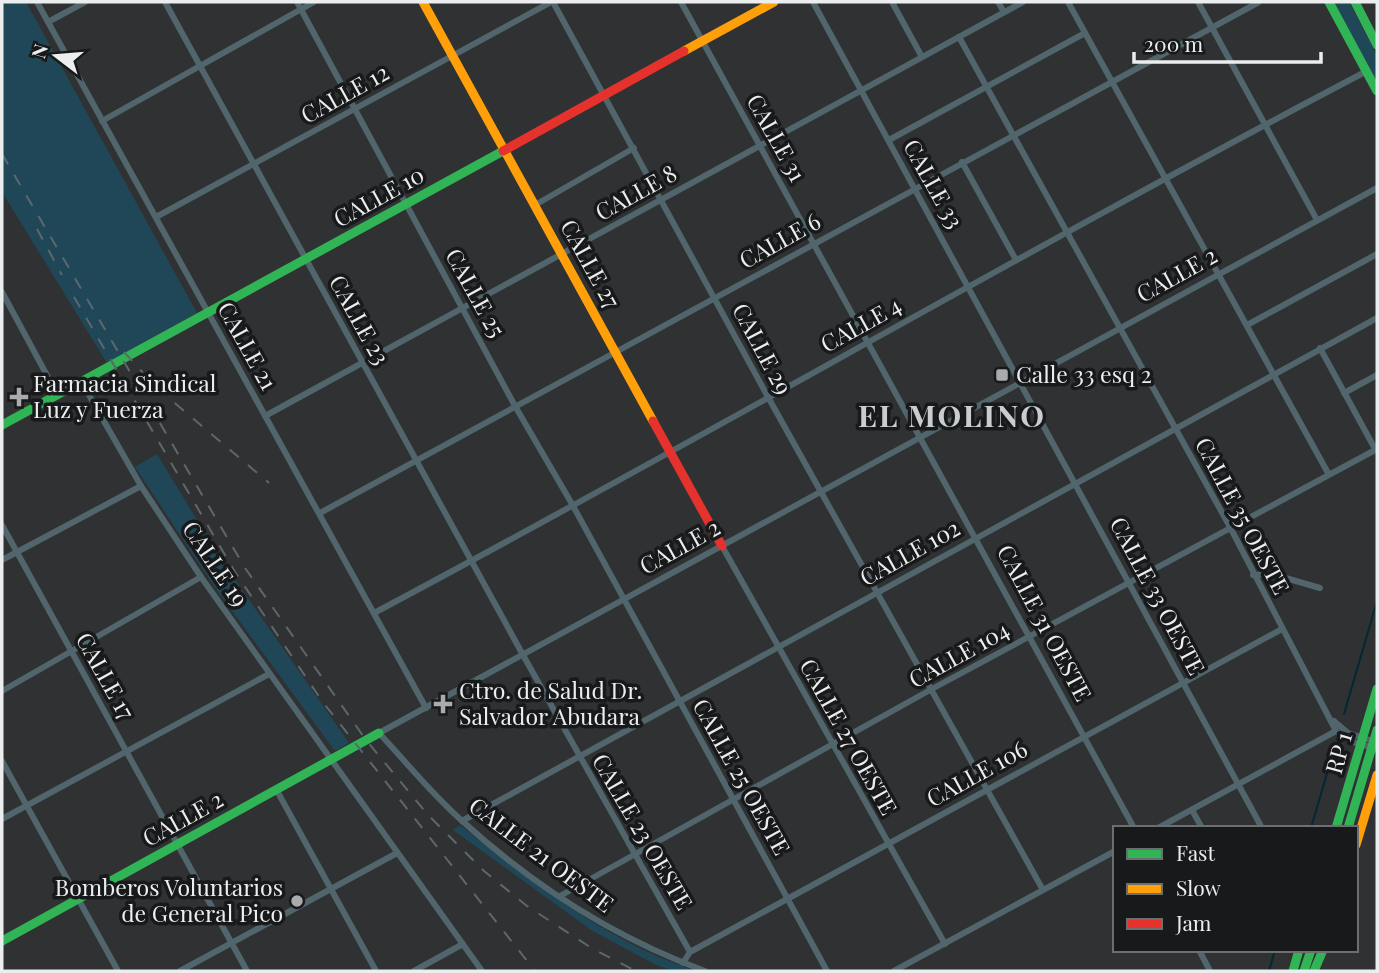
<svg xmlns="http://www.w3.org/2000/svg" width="1379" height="973" font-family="'Playfair Display',serif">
<rect width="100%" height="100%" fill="#303132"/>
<g fill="#204757">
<polygon points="2,2 26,2 197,313 107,363 2,192"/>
<polygon points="1333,2 1349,2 1377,55 1377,81"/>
<polygon points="157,454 220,558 349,743 335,751 216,589 135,467"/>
<path d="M 460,825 C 536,884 603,940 696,971 L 674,971 L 656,965 L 591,930 L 453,830 Z"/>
</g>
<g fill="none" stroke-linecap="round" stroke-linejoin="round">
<g stroke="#042733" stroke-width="2">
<polyline points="1344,714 1377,601"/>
<polyline points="1311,828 1335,746"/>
<polyline points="1269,971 1275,950"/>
</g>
<g stroke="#51656c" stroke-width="6">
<polyline points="37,2 426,708"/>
<polyline points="165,2 523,655 690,952"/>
<polyline points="297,2 515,406 572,504 827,971"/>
<polyline points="553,2 768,397 1043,890"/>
<polyline points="681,2 1134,828"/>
<polyline points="813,2 1262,828"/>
<polyline points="892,2 922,57"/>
<polyline points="998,2 1004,12"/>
<polyline points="1068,2 1328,473"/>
<polyline points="1198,2 1317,220"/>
<polyline points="48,22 85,2"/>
<polyline points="959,37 1230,527 1336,731 1350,741 1377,749"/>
<polyline points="102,121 314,2"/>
<polyline points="889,140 1085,33"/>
<polyline points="962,162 1016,260"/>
<polyline points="535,205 634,148"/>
<polyline points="156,217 551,2"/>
<polyline points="2,292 57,394"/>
<polyline points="1249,324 1377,254"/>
<polyline points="1320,348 1375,449"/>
<polyline points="81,381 141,486 201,577 482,971"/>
<polyline points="1344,393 1377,375"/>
<polyline points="265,416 1023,2"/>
<polyline points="320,513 1259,2"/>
<polyline points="2,525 247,971"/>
<polyline points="722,546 945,944"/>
<polyline points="2,560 141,486"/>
<polyline points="1253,575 1272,574 1320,588"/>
<path d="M 374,613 C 707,436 1033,246 1367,71"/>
<polyline points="2,691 201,577"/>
<polyline points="1334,721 1348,733 1376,742"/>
<polyline points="2,761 118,971"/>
<polyline points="276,789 376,971"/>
<polyline points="1192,810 1202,828"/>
<polyline points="2,819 269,674"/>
<polyline points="462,821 1377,318"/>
<polyline points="1158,828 1336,731"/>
<polyline points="560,896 930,690 1377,449"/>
<polyline points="1199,950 1210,971"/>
<polyline points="683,963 690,952 1282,629"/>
<polyline points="180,971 397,853"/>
<polyline points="414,971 463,944"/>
<path d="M 705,971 C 615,938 531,884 460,819 C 431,793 406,762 379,733 L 1377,188"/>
<polyline points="894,971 1115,851"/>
</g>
<g stroke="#30b455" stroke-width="9">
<polyline points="1329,2 1377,91"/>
<polyline points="1355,2 1377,45"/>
<polyline points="2,425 503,151"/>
<polyline points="1336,828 1377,689"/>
<polyline points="1348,828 1377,730"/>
<polyline points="2,941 379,733"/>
<polyline points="1293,971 1299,950"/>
<polyline points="1304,971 1311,950"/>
<polyline points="1314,971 1323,950"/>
</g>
<g stroke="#ff9f0a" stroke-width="9">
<polyline points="423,2 653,421"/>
<polyline points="684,51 774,2"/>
<polyline points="1356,845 1377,775"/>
</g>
<g stroke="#e5322d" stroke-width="9">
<polyline points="503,151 684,51"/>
<polyline points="653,421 722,546"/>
</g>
<g stroke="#5c686d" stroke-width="2" stroke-dasharray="12 12" stroke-linecap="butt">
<polyline points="2,154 245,568 366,740 429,816 484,871 527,906 593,949 636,971"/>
<polyline points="37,229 62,275"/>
<polyline points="74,297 235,572 322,701 535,971"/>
<polyline points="124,352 156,387 269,483"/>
</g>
</g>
<g fill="#aaabac" stroke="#18191a" stroke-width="2.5">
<rect x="995" y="368" width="14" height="14" rx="3.5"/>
<path d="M15.5 386.5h7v7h7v7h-7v7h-7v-7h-7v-7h7z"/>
<path d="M439.5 693.5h7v7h7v7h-7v7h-7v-7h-7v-7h7z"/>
<circle cx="297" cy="901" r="7"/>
</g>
<g text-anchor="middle" stroke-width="7" stroke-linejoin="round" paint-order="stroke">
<g font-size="23" fill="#ebedee" stroke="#18191a">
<text transform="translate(345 94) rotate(-29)" y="8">CALLE 12</text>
<text transform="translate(776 138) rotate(61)" y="8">CALLE 31</text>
<text transform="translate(933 184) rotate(61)" y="8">CALLE 33</text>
<text transform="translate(636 193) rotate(-29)" y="8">CALLE 8</text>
<text transform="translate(379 197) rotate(-29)" y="8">CALLE 10</text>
<text transform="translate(780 241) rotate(-29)" y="8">CALLE 6</text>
<text transform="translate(590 264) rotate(61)" y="8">CALLE 27</text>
<text transform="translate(1177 275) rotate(-29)" y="8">CALLE 2</text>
<text transform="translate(475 293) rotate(61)" y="8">CALLE 25</text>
<text transform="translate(359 320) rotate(61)" y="8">CALLE 23</text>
<text transform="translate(861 325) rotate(-29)" y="8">CALLE 4</text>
<text transform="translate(247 346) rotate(61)" y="8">CALLE 21</text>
<text transform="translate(762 349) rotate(62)" y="8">CALLE 29</text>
<text transform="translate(1242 516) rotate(62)" y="8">CALLE 35 OESTE</text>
<text transform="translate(680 547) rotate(-29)" y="8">CALLE 2</text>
<text transform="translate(910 553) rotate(-29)" y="8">CALLE 102</text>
<text transform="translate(215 564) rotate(56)" y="8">CALLE 19</text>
<text transform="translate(1157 596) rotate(62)" y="8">CALLE 33 OESTE</text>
<text transform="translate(1044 623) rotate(62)" y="8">CALLE 31 OESTE</text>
<text transform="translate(959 655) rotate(-29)" y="8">CALLE 104</text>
<text transform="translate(105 676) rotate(61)" y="8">CALLE 17</text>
<text transform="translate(848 737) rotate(61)" y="8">CALLE 27 OESTE</text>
<text transform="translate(1339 753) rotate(-74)" y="8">RP 1</text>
<text transform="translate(977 774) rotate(-29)" y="8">CALLE 106</text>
<text transform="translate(741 777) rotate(61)" y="8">CALLE 25 OESTE</text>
<text transform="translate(183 819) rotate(-29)" y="8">CALLE 2</text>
<text transform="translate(642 832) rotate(60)" y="8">CALLE 23 OESTE</text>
<text transform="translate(541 855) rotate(37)" y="8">CALLE 21 OESTE</text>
</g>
<g font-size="23" fill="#ebedee" stroke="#18191a" text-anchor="start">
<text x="1016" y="383">Calle 33 esq 2</text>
<text x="33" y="392">Farmacia Sindical<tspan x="33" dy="26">Luz y Fuerza</tspan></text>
<text x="459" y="699">Ctro. de Salud Dr.<tspan x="459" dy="26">Salvador Abudara</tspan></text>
<text x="283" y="896" text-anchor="end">Bomberos Voluntarios<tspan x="283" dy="26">de General Pico</tspan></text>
</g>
<g font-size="30" font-weight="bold" letter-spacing="2" fill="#c9cdcf" stroke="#18191a">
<text x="952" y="427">EL MOLINO</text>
</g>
</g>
<rect width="1379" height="973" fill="none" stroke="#ebedee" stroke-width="7"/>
<rect x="1113" y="826" width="245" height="126" fill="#18191a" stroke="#6c6e6f" stroke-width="2"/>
<rect x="1127" y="849" width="35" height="10" fill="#30b455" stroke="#6c6e6f" stroke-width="2"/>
<text x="1176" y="861" font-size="21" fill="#ebedee">Fast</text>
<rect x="1127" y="884" width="35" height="10" fill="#ff9f0a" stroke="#6c6e6f" stroke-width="2"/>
<text x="1176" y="896" font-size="21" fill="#ebedee">Slow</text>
<rect x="1127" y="919" width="35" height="10" fill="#e5322d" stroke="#6c6e6f" stroke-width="2"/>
<text x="1176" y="931" font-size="21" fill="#ebedee">Jam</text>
<g transform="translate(56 56) rotate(286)" stroke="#18191a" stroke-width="5" paint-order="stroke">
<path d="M0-5L12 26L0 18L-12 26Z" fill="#ebedee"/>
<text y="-10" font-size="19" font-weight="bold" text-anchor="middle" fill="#ebedee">N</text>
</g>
<path d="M1134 52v10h187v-10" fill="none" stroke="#ebedee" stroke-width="3.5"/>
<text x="1144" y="52" font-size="21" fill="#ebedee" stroke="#18191a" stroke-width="5" paint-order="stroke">200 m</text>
</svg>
